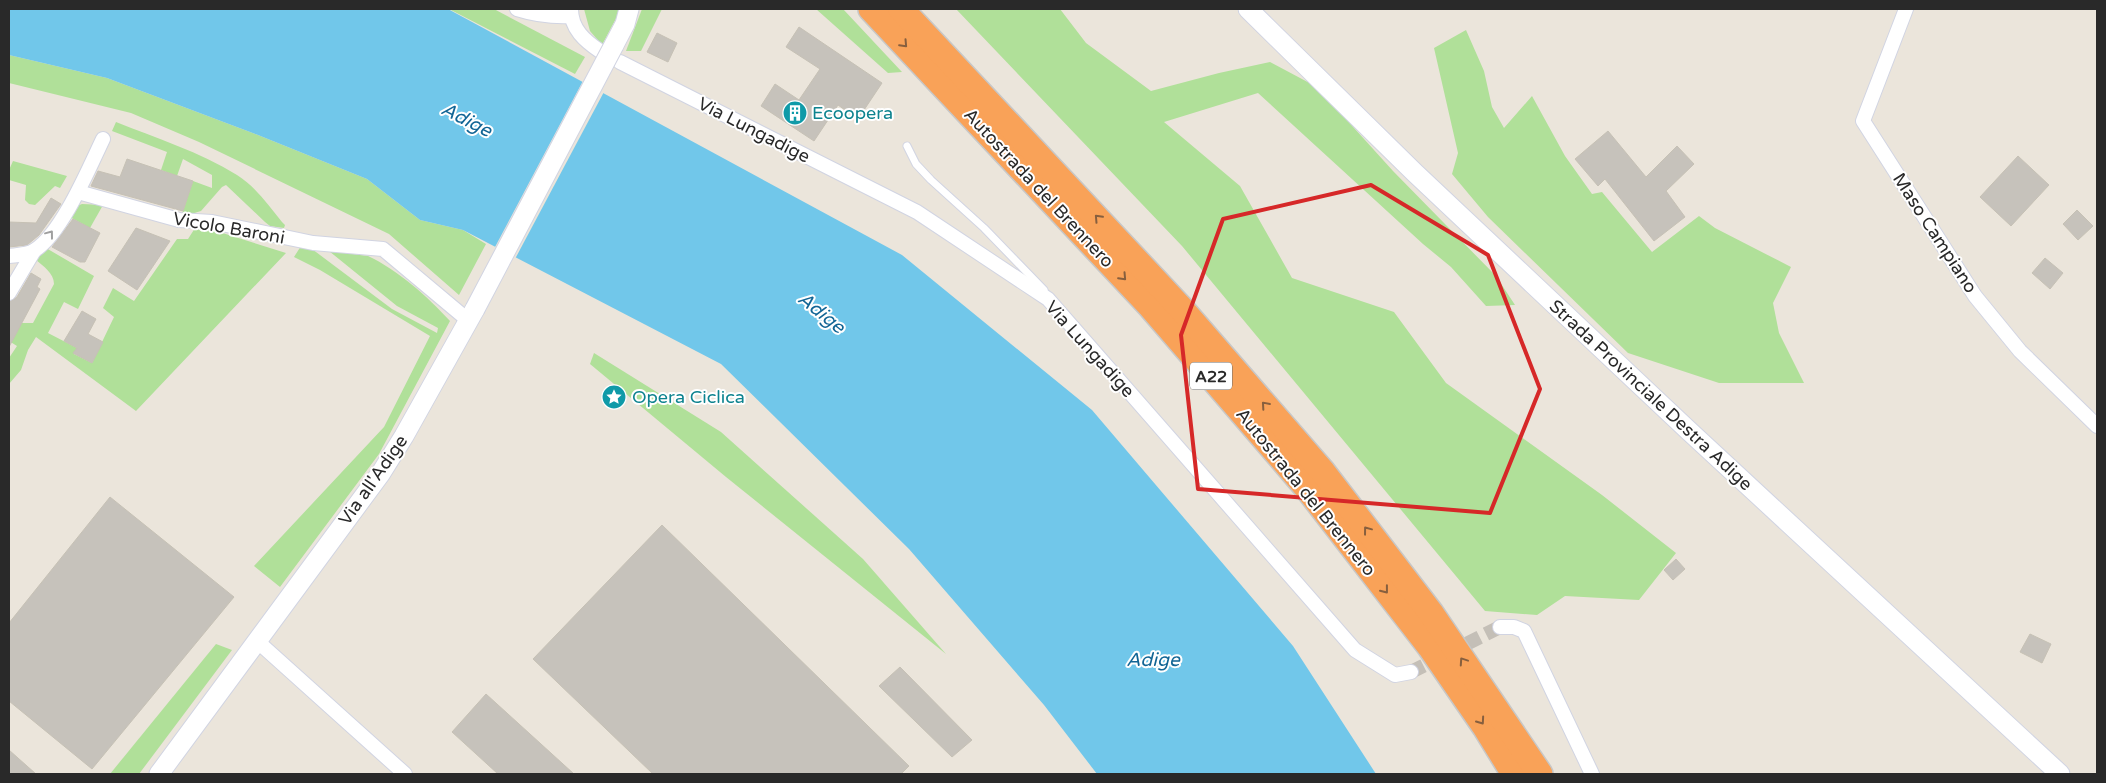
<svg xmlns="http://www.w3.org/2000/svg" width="2106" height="783" font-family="'Varela Round',sans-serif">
<rect width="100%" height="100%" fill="#ebe5db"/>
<g fill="#b0e099">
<polygon points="449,9 494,9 585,57 575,74"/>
<polygon points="584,9 621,9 602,45 590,31"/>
<polygon points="642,9 662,9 641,51 626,51"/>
<polygon points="816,9 843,9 902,72 888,73"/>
<polygon points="956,9 1060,9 1086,43 1151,91 1219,73 1270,62 1317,87 1393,171 1496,276 1515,305 1486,306 1451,267 1423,244 1258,93 1164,122 1240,186 1292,278 1394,312 1446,383 1602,495 1676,553 1639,600 1565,596 1537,615 1485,611 1182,246"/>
<polygon points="1466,30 1484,71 1492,107 1504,128 1532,96 1565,156 1592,194 1602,192 1652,252 1699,216 1715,228 1791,267 1773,303 1779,333 1804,383 1719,383 1628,353 1488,217 1452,174 1458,153 1434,48"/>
<polygon points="9,55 107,78 258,135 367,179 420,220 463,230 486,244 459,295 389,234 199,142 131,113 9,83"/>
<path d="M 116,122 C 156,138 200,152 237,175 C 255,186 269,206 282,222 L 285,225 L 284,228 L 270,226 L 265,222 L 226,185 L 222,187 L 201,211 L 181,217 L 193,181 L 212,188 L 212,175 L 183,159 L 177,176 L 161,170 L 167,152 L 112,131 Z"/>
<polygon points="13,161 67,176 60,188 55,186 35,205 29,204 25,200 26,185 9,180 9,170"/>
<polygon points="82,204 103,205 90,228 68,216 77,206"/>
<path d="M 197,225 L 286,253 L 136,411 L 36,337 L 28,350 L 21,370 L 9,384 L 9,358 L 17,346 L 9,341 L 9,316 L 21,323 L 33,323 L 54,284 C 54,273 43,266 36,260 L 46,248 L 94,276 L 78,309 L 64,302 L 48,333 L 77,348 L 74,354 L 92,363 L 114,317 L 103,308 L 113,288 L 134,301 L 177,239 L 188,239 Z"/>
<path d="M 301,246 L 312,249 L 392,309 L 437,333 L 438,328 L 397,306 L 329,251 L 368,256 C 398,270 428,297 450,321 L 379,454 L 280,587 L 254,566 L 384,427 L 430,336 L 320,270 L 294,257 Z"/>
<polygon points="594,353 721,432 863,559 946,654 726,477 590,364"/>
<polygon points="216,644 232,650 139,774 110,774"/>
</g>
<polygon fill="#71c7ea" points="9,9 448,9 902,255 1092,410 1293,646 1376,774 1097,774 1044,705 909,549 721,364 463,230 420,220 367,179 258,135 107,78 9,55"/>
<polygon fill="#ebe5db" points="584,79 605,90 515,259 494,249"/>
<g fill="#c6c2bb" stroke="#c6c1b5">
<polygon points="799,27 882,83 858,119 838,105 814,141 761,106 775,84 799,100 820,69 786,47"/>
<polygon points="657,33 677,43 668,62 647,52"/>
<polygon points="1608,131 1646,177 1677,146 1694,164 1666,191 1685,217 1654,241 1605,179 1598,186 1575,159"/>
<polygon points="2018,156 2049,185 2011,226 1980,197"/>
<polygon points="127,159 193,181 183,211 91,186 98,171 120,177"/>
<polygon points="51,198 61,204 39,235 27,245 9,247 9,222 36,223"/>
<polygon points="2077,210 2093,226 2078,240 2063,224"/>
<polygon points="73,219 100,233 85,262 80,262 52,247"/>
<polygon points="136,228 170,241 137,290 108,271"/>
<polygon points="2045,258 2063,273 2050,289 2032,273"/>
<polygon points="31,273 41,279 37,287 40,289 9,347 9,302 17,297"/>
<polygon points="82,311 96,319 88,334 103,342 92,363 73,353 77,348 64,341"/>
<polygon points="110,497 234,597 92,769 9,701 9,623"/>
<polygon points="662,525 909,766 901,774 653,774 533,659"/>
<polygon points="1676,559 1685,569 1673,580 1664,570"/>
<polygon points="2030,634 2051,644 2042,663 2020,652"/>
<polygon points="900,667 972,740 952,757 879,686"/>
<polygon points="486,694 574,774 498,774 452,732"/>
<polygon points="9,750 36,774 9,774"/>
</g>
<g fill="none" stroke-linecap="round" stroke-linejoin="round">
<polyline stroke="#c4bfb7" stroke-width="14" stroke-dasharray="14 7" stroke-linecap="butt" points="1411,672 1500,627"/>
<defs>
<polyline id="lane" points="907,146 916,164 931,180 984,228 1044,290"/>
<g id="street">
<path d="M 517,9 C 536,15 551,17 571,16"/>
<path d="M 571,9 C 571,29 585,41 600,51"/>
<polyline points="1906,9 1863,121 1975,296 2020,351 2097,426"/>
<polyline points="620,62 917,212 1048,299 1355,650 1395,675 1411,672"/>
<polyline points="78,192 179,220 212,222 313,243 383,249 469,321"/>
<path d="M 9,256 C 16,255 29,255 35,250 C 62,233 89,168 103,139"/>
<polyline points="9,293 34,251"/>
<polyline points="1500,627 1514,627 1524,631 1592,774"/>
<polyline points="257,641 405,774"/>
</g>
<g id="secondary">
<polyline points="1248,9 1415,173 1688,430 2060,774"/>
<polyline points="614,45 625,24 629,9"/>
<polyline points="159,774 381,473 404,436 475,309"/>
</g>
<g id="highway">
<polyline points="871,9 1151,307 1307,488 1430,647 1485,727 1514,774"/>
<polyline points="901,9 1179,306 1323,472 1431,613 1540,774"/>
</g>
</defs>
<use href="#lane" stroke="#d1d4e2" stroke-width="9"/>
<use href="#street" stroke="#d1d4e2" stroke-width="16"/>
<use href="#secondary" stroke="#d1d4e2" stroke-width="21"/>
<use href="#highway" stroke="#c7c7c7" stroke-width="28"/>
<use href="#lane" stroke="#fff" stroke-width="7"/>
<use href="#street" stroke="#fff" stroke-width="14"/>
<use href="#secondary" stroke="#fff" stroke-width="19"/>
<use href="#highway" stroke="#f9a258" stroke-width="25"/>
<defs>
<polyline id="secondary-bridge" points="475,309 614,45"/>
</defs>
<use href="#secondary-bridge" stroke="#d1d4e2" stroke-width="21" stroke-linecap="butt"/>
<use href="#secondary-bridge" stroke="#fff" stroke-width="19"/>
</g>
<defs><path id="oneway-chevron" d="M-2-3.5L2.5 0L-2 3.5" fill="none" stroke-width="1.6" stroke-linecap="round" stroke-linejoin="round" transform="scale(1.25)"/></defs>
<g stroke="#875f3e">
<use href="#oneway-chevron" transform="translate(904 44) rotate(47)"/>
<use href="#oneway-chevron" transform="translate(1098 218) rotate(-133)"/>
<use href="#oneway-chevron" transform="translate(1123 277) rotate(47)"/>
<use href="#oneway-chevron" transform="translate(1265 405) rotate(-131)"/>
<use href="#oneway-chevron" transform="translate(1367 530) rotate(-127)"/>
<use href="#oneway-chevron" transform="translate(1385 590) rotate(52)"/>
<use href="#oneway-chevron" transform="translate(1463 661) rotate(-124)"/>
<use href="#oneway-chevron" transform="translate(1481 721) rotate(55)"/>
</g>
<use stroke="#9f9f9f" href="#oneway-chevron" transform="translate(50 234) rotate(-53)"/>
<path fill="none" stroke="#d62828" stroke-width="4" stroke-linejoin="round" d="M 1371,185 L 1488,255 L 1540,389 L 1490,513 L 1198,489 L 1181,335 L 1223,219 Z"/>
<defs>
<symbol id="building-disc" viewBox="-11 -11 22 22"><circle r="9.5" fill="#0f9aa8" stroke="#fff"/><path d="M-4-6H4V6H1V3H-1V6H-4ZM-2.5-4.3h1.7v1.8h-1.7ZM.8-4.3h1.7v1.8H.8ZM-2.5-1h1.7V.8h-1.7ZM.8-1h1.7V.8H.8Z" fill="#fff"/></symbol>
<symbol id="sight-disc" viewBox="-11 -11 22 22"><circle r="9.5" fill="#0f9aa8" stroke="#fff"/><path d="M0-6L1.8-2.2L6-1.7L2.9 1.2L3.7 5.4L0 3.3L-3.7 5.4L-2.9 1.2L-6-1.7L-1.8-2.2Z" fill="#fff"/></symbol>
</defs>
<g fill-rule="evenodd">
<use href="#building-disc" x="781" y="99" width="28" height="28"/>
<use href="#sight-disc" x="600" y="383" width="28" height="28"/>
</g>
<g text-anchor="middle" stroke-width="4" stroke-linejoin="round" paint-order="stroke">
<rect fill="#fff" stroke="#696969" stroke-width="1" x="1190" y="362.5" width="42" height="27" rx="4"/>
<g font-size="16" font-weight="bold" fill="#292929">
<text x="1211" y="382">A22</text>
</g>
<g font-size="18" fill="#0d838f" stroke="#fff" text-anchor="start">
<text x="812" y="119">Ecoopera</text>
<text x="632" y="403">Opera Ciclica</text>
</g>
<g font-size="18" fill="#292929" stroke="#fff">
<text transform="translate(754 130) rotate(27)" y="6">Via Lungadige</text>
<text transform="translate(1039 188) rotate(47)" y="6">Autostrada del Brennero</text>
<text transform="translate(229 228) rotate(10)" y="6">Vicolo Baroni</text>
<text transform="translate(1935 233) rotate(57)" y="6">Maso Campiano</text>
<text transform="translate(1090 349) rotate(48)" y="6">Via Lungadige</text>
<text transform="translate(1651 395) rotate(43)" y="6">Strada Provinciale Destra Adige</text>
<text transform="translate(373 480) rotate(-55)" y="6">Via all'Adige</text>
<text transform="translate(1306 492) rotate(51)" y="6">Autostrada del Brennero</text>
</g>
<g font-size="19" font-style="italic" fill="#116595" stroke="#fff">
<text transform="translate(467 119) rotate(27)" y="7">Adige</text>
<text transform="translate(822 312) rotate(39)" y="7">Adige</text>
<text x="1153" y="666">Adige</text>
</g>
</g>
<rect width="2106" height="783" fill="none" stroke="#292929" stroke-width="20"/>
</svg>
